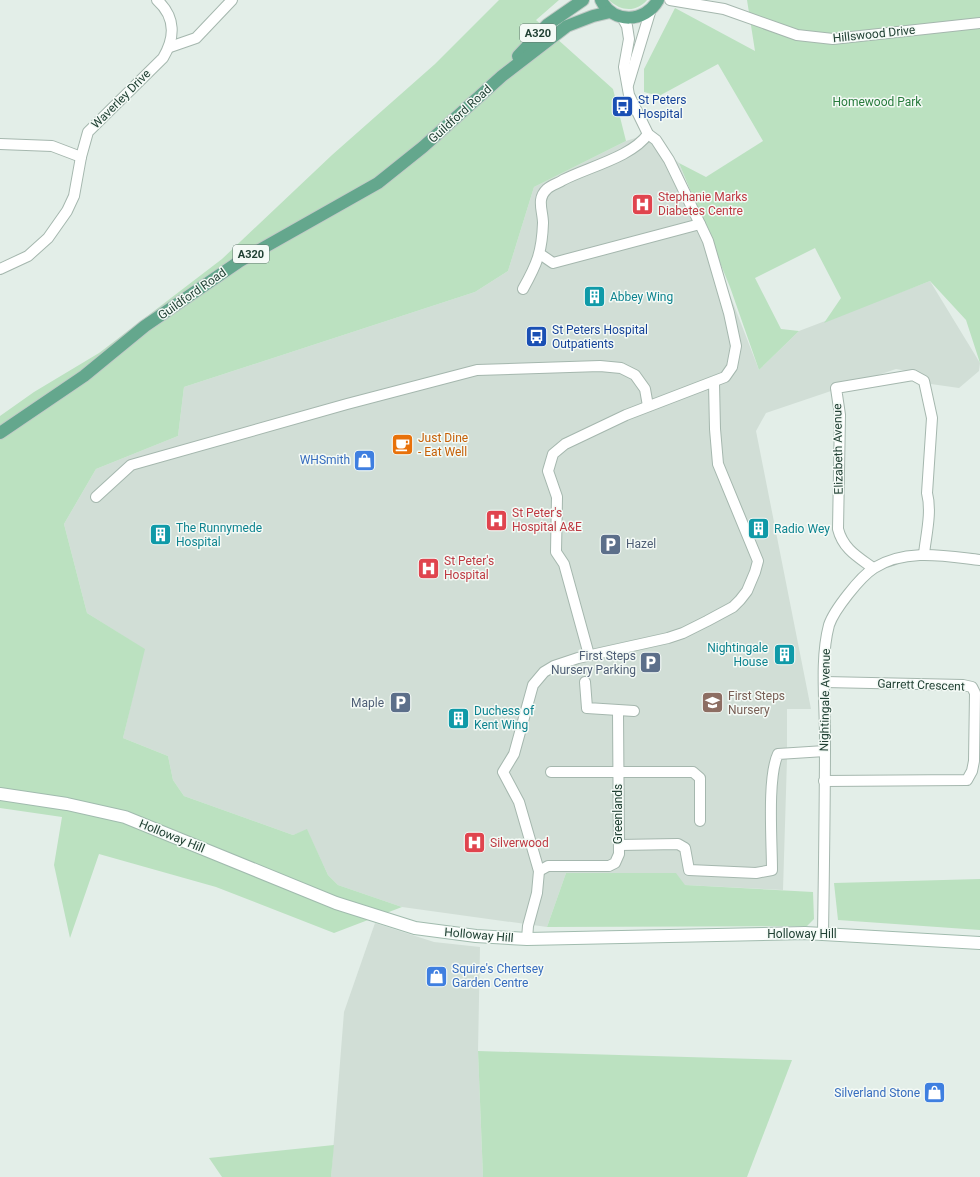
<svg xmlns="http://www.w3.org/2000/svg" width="980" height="1177" font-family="Roboto,sans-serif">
<rect width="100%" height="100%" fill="#e3eee8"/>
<g fill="#d1ded6">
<polygon points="648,134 679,163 759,370 799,331 930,281 980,363 979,371 959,388 931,384 919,373 896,369 766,413 756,431 811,709 787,709 787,759 783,890 685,885 566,873 547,927 402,907 338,885 328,875 307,830 293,835 184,796 173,780 168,756 123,738 144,649 87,613 64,524 96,469 178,436 184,387 475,292 508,271 534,187 626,141"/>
<polygon points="375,923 434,942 480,947 478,1051 483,1177 331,1177 344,1012"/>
</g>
<g fill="#bbe1c0">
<polygon points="499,0 559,0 536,20 613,89 626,141 534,187 508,271 475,292 184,387 178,436 96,469 64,524 87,613 145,649 123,738 168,756 173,780 184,796 293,835 307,829 328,875 338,885 402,907 334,933 216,887 99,854 70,938 54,865 62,817 0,808 0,416 34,392 99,353 222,259 332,155 435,64"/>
<path d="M 609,0 L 647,0 C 636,13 620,11 609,0 Z"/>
<polygon points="747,0 980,0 980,363 966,320 930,281 824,323 841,298 815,248 755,278 781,329 799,331 759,370 730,287 679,163 706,177 763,141 718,64 659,96 644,92 644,69 675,8 755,51"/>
<polygon points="566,873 676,873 685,885 813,892 814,919 807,926 547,927"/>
<polygon points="980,879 980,930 838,920 834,883"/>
<polygon points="478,1051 792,1060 747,1177 483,1177"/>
<polygon points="334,1145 331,1177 222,1177 209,1158"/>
</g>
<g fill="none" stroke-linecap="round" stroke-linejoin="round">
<defs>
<g id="street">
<polyline points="670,0 724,9 797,35 833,39 980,23"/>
<polyline points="170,47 196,38 232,0"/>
<polyline points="628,85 651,9"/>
<polyline points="0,144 52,146 81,157"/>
<polyline points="540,254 553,263 700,224"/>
<path d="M 0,269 L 28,256 L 48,238 L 67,211 L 74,196 L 81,157 L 88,132 L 163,58 C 175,38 176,17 157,0"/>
<path d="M 523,289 C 537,264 542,252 543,223 C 543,211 536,199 547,189 C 551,185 559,183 563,180 C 588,167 632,157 648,134"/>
<polyline points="96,497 131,465 347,404 477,370 600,366 621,368 635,375 645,389 648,406"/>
<path d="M 873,568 C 858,557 843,549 838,529 L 840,415 L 836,388 L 913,375 L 924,381 L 932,418 L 927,493 C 932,512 926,535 924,554"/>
<polyline points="589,655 564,564 556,552 557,497 548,471 553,454 565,444 626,415 725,377 732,367 736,346 729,313 708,241 700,224 669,160 656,140 648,134 629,95 624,67 629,39 627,26 622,17"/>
<polyline points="585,682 587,708 634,711"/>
<polyline points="551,772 693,772 700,778 700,821"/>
<polyline points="824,781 967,780 972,771 974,761 975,693 972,687 963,685 825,682"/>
<path d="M 619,845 L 678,844 L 685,848 L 689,870 L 756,873 L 772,870 C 772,842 767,777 778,754 L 825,751"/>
<polyline points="539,871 548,866 609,866 615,863 619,854 618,711"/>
<path d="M 823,934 C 824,868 825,802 825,737 C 825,701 820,659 829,625 C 834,610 860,577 874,568 C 906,548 945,556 980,560"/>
<polyline points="527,939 528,926 537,893 539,871 519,802 503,772 514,754 533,685 544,672 554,666 578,658 668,638 683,633 707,621 733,607 740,600 747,591 755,572 758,561 718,464 715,429 714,383"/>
</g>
<polyline id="secondary" points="0,794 67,804 125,817 336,903 415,928 476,936 527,939 805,933 980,943"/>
<g id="primary">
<path d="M 601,0 C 613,24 645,23 658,0"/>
<polyline points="518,56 547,25 583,0"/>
<polyline points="0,433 84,376 145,326 240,261 378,183 423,147 502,76 567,26 593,16 610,12"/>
</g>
</defs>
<use href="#street" stroke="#a5b7ae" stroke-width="12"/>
<use href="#secondary" stroke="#a1bbae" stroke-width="14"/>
<use href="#primary" stroke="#c1cac6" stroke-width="14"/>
<use href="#street" stroke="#fff" stroke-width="10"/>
<use href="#secondary" stroke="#fff" stroke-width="12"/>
<use href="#primary" stroke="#64a78d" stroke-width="12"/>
</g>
<defs>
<symbol id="bus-square" viewBox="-11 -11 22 22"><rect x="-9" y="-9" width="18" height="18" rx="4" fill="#1a4fb4" stroke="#f4faf6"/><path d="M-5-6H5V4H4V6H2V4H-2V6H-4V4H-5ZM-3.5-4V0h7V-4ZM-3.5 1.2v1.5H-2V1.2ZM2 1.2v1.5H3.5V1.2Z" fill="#fff"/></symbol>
<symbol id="hospital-square" viewBox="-11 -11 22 22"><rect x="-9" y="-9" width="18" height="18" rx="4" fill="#e0444e" stroke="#f4faf6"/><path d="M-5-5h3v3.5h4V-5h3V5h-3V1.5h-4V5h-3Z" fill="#fff"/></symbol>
<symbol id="building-square" viewBox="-11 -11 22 22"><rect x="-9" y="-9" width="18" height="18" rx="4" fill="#0f9aa8" stroke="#f4faf6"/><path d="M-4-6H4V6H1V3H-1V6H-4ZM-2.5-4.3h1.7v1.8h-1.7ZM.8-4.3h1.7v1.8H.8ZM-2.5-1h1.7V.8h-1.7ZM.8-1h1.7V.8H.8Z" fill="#fff"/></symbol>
<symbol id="cafe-square" viewBox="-11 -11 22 22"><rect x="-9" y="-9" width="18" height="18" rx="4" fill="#e8710a" stroke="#f4faf6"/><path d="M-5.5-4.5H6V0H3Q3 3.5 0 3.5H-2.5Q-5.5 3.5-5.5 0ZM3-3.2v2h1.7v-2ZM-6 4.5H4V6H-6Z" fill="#fff"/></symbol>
<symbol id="shop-square" viewBox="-11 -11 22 22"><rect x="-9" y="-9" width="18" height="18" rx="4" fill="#3f7fe0" stroke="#f4faf6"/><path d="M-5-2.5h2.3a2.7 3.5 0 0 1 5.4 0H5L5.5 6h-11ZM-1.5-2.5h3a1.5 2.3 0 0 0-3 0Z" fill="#fff"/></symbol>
<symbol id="parking-square" viewBox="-11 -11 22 22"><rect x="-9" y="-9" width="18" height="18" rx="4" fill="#5c6f8a" stroke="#f4faf6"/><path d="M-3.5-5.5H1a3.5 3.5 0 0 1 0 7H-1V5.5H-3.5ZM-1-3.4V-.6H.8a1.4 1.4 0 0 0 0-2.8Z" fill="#fff"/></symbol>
<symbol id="school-square" viewBox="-11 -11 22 22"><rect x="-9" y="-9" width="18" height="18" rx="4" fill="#8d6e63" stroke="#f4faf6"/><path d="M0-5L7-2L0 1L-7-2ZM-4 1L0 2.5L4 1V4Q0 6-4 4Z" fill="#fff"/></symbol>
</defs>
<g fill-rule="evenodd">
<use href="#bus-square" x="610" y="94" width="25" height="25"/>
<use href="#hospital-square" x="630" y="192" width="25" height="25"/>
<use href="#building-square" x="582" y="284" width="25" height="25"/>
<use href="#bus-square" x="524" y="324" width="25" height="25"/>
<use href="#cafe-square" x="390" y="432" width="25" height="25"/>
<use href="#shop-square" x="352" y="448" width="25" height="25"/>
<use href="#hospital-square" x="484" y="508" width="25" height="25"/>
<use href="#building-square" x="746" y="516" width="25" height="25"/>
<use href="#building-square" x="148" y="522" width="25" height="25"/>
<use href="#parking-square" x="598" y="532" width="25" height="25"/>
<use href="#hospital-square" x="416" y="556" width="25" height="25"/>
<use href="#building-square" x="772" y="642" width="25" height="25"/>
<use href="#parking-square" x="638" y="650" width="25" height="25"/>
<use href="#parking-square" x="388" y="690" width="25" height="25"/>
<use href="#school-square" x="700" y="690" width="25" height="25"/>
<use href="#building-square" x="446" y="706" width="25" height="25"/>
<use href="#hospital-square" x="462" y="830" width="25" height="25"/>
<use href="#shop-square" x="424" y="964" width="25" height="25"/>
<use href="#shop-square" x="922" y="1080" width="25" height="25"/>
</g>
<g text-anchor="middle" stroke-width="3" stroke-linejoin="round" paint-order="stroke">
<g fill="#f4faf6" stroke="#60786e" stroke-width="1">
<rect x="520" y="24" width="36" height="18" rx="3"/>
<rect x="233" y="245" width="36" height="18" rx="3"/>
</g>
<g font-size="11" font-weight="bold" fill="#214134">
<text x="538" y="37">A320</text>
<text x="251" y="258">A320</text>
</g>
<g font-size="12" fill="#214134" stroke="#f4faf6">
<text transform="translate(874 34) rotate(-6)" y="4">Hillswood Drive</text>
<text transform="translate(121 99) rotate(-45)" y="4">Waverley Drive</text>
<text transform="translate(460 114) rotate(-42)" y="4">Guildford Road</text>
<text transform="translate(192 294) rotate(-35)" y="4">Guildford Road</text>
<text transform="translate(838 449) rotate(-91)" y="4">Elizabeth Avenue</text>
<text transform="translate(921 685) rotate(2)" y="4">Garrett Crescent</text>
<text transform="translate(825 700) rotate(-89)" y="4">Nightingale Avenue</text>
<text transform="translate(618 814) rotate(-90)" y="4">Greenlands</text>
<text transform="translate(172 836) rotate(22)" y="4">Holloway Hill</text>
<text x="802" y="938">Holloway Hill</text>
<text transform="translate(479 935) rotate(5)" y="4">Holloway Hill</text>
</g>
<g font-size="12" fill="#164399" stroke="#f4faf6" text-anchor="start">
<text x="638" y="104">St Peters<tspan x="638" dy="14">Hospital</tspan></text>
<text x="552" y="334">St Peters Hospital<tspan x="552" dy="14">Outpatients</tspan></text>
</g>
<g font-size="12" fill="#287b3d" stroke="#f4faf6">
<text x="877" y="106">Homewood Park</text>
</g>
<g font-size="12" fill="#be3a42" stroke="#f4faf6" text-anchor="start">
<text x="658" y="201">Stephanie Marks<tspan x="658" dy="14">Diabetes Centre</tspan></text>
<text x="512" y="517">St Peter's<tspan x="512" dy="14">Hospital A&amp;E</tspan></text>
<text x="444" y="565">St Peter's<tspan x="444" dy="14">Hospital</tspan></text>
<text x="490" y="847">Silverwood</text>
</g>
<g font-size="12" fill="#0d838f" stroke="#f4faf6" text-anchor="start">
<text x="610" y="301">Abbey Wing</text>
<text x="176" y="532">The Runnymede<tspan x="176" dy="14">Hospital</tspan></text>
<text x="774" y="533">Radio Wey</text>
<text x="768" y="652" text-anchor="end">Nightingale<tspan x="768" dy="14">House</tspan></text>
<text x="474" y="715">Duchess of<tspan x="474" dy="14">Kent Wing</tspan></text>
</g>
<g font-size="12" fill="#c56008" stroke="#f4faf6" text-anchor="start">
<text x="418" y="442">Just Dine<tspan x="418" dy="14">- Eat Well</tspan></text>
</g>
<g font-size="12" fill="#366cbe" stroke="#f4faf6" text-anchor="end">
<text x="350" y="464">WHSmith</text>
<text x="452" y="973" text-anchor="start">Squire's Chertsey<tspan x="452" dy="14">Garden Centre</tspan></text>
<text x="920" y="1097">Silverland Stone</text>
</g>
<g font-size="12" fill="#4e5e75" stroke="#f4faf6" text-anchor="end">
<text x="626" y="548" text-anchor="start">Hazel</text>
<text x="636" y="660">First Steps<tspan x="636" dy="14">Nursery Parking</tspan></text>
<text x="384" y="707">Maple</text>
</g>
<g font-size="12" fill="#785e54" stroke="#f4faf6" text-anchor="start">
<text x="728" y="700">First Steps<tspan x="728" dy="14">Nursery</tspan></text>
</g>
</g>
</svg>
